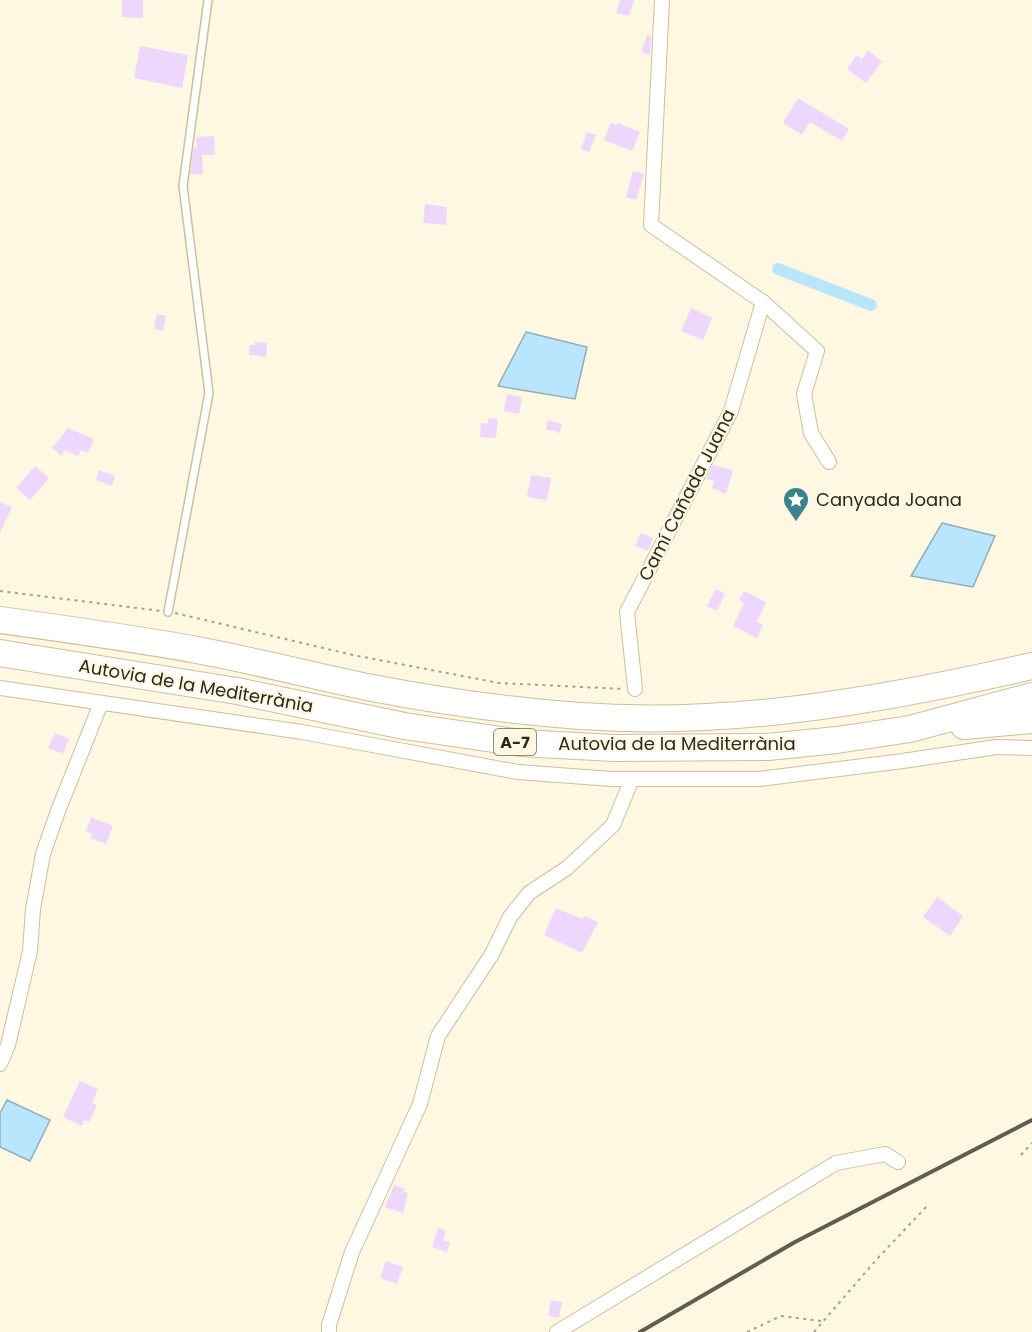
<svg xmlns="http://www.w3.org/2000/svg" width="1032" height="1332" font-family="Poppins,sans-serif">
<rect width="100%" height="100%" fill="#fef7e2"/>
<g fill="#b9e6fc" stroke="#8faeb9" stroke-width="1.5">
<polygon points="526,332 587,347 575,399 498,386"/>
<polygon points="942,523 995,536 973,587 911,576"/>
<polygon points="7,1100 50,1120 30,1161 0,1147 0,1113"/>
</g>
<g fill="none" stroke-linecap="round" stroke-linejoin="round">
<polyline stroke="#b9e6fc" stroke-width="12" points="778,269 871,305"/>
</g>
<g fill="#eed7fc">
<polygon points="122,0 143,0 143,18 122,17"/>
<polygon points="620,0 634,0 629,16 616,13"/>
<polygon points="647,35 651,36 650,55 641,52"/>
<polygon points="140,46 188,55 182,88 134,78"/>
<polygon points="868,51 882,61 866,83 847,69 857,55 862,59"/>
<polygon points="798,98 849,129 842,141 810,122 802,135 783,123"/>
<polygon points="611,123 617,125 618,123 640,132 632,151 604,140"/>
<polygon points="587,132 596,135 589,152 581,149"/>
<polygon points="214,136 215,155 202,155 203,174 190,174 194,147 197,147 196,137"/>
<polygon points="633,171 644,174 636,200 626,197"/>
<polygon points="425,204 447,207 446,225 423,223"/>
<polygon points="691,308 712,318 703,340 681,331"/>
<polygon points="157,314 166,316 163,331 154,329"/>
<polygon points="255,342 267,343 266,357 249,355 250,345 255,345"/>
<polygon points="507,394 522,397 519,414 504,411"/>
<polygon points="488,418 498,419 496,438 480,437 481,423 488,424"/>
<polygon points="548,420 562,424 560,433 546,429"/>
<polygon points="68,428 94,439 88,453 81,450 78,456 64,450 62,456 52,448"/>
<polygon points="713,465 733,470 726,494 712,488 714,481 706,479"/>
<polygon points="35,466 49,478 30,500 16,488"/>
<polygon points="99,470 115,476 112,486 96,480"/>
<polygon points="531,475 551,478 547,500 527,497"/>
<polygon points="0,502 12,507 0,533"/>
<polygon points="641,533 653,538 648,551 635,546"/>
<polygon points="716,589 725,594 717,611 707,606"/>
<polygon points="744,591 766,602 757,622 763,625 757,638 733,626 744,603 739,600"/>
<polygon points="55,733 69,739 63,754 48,748"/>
<polygon points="91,817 113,826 106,844 90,838 92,834 86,831"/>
<polygon points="937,897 963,916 950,936 923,917"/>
<polygon points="556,908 582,919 584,916 598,922 582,953 544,935"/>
<polygon points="80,1081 98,1089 92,1103 97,1105 89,1122 84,1120 82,1126 63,1117"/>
<polygon points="394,1185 405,1189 403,1192 408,1193 403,1213 385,1207"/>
<polygon points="438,1228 446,1231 443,1240 450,1242 447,1252 432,1247"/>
<polygon points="386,1261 403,1267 397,1284 380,1278"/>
<polygon points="551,1300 562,1302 559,1318 548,1316"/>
</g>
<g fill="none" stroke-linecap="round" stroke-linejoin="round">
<defs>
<polyline id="lane" points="168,612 209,393 183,186 208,0"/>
<g id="street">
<polyline points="763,302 817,351 804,394 811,433 829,462"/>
<polyline points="0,688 302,732 518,772 612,779 759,779 903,761 996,747 1032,748"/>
<polyline points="635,689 627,612 731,411 763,302 651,225 662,0"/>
<polyline points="0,1064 8,1045 30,951 33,909 43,854 58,811 101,703"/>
<polyline points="329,1332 329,1325 352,1252 420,1104 438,1036 492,954 510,917 529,893 567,868 613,825 632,779"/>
<polyline points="557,1332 836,1163 885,1154 898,1162"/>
</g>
<g id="highway">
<path d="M 0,620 C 66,629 132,638 197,650 C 256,661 313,676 372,688 C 440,701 510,711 580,716 C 732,727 884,700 1032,666"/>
<polyline points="0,653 237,691 404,726 521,743 614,748 768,747 837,740 910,729 1032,696"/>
<polyline points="964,726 1032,720"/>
</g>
</defs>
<use href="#lane" stroke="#cbc09e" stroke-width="10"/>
<use href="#street" stroke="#cbc09e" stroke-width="16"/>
<use href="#highway" stroke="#cbc09e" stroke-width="28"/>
<g stroke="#a6a08e" stroke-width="2" stroke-dasharray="3 4.5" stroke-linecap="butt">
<polyline points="0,591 161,611"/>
<polyline points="175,613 353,655 499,683 624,689"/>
<polyline points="1021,1155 1032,1143"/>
<polyline points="747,1332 781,1316 821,1321"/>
<polyline points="814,1332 877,1259 927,1206"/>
</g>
<use href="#lane" stroke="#fff" stroke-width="7"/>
<use href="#street" stroke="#fff" stroke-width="14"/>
<use href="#highway" stroke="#fff" stroke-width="26"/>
<polyline stroke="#625d4e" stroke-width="4" points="640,1332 795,1242 1032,1120"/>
</g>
<defs>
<symbol id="sight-pin" viewBox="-11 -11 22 30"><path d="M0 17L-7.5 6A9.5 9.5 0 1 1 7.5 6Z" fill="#3b828c" stroke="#fef7e2"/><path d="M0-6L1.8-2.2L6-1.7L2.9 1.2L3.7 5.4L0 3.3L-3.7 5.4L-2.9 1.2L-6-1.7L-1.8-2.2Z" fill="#fff"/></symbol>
</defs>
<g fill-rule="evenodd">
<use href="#sight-pin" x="781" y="485" width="30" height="40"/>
</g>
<g text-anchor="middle" stroke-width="4.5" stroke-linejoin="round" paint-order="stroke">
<rect fill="#fef7e2" stroke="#6c6858" stroke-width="1.5" x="494" y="729" width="42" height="26" rx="4.5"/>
<g font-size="16" font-weight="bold" fill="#2e2a1d">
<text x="515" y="748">A-7</text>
</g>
<g font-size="18" fill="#2e2a1d" stroke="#fef7e2">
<text transform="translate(687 495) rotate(-63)" y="6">Camí Cañada Juana</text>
<text transform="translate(196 686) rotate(10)" y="6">Autovia de la Mediterrània</text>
<text x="677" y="750">Autovia de la Mediterrània</text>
</g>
<g font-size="18" fill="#2e2a1d" stroke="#fef7e2" text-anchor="start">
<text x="816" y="506">Canyada Joana</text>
</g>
</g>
</svg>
